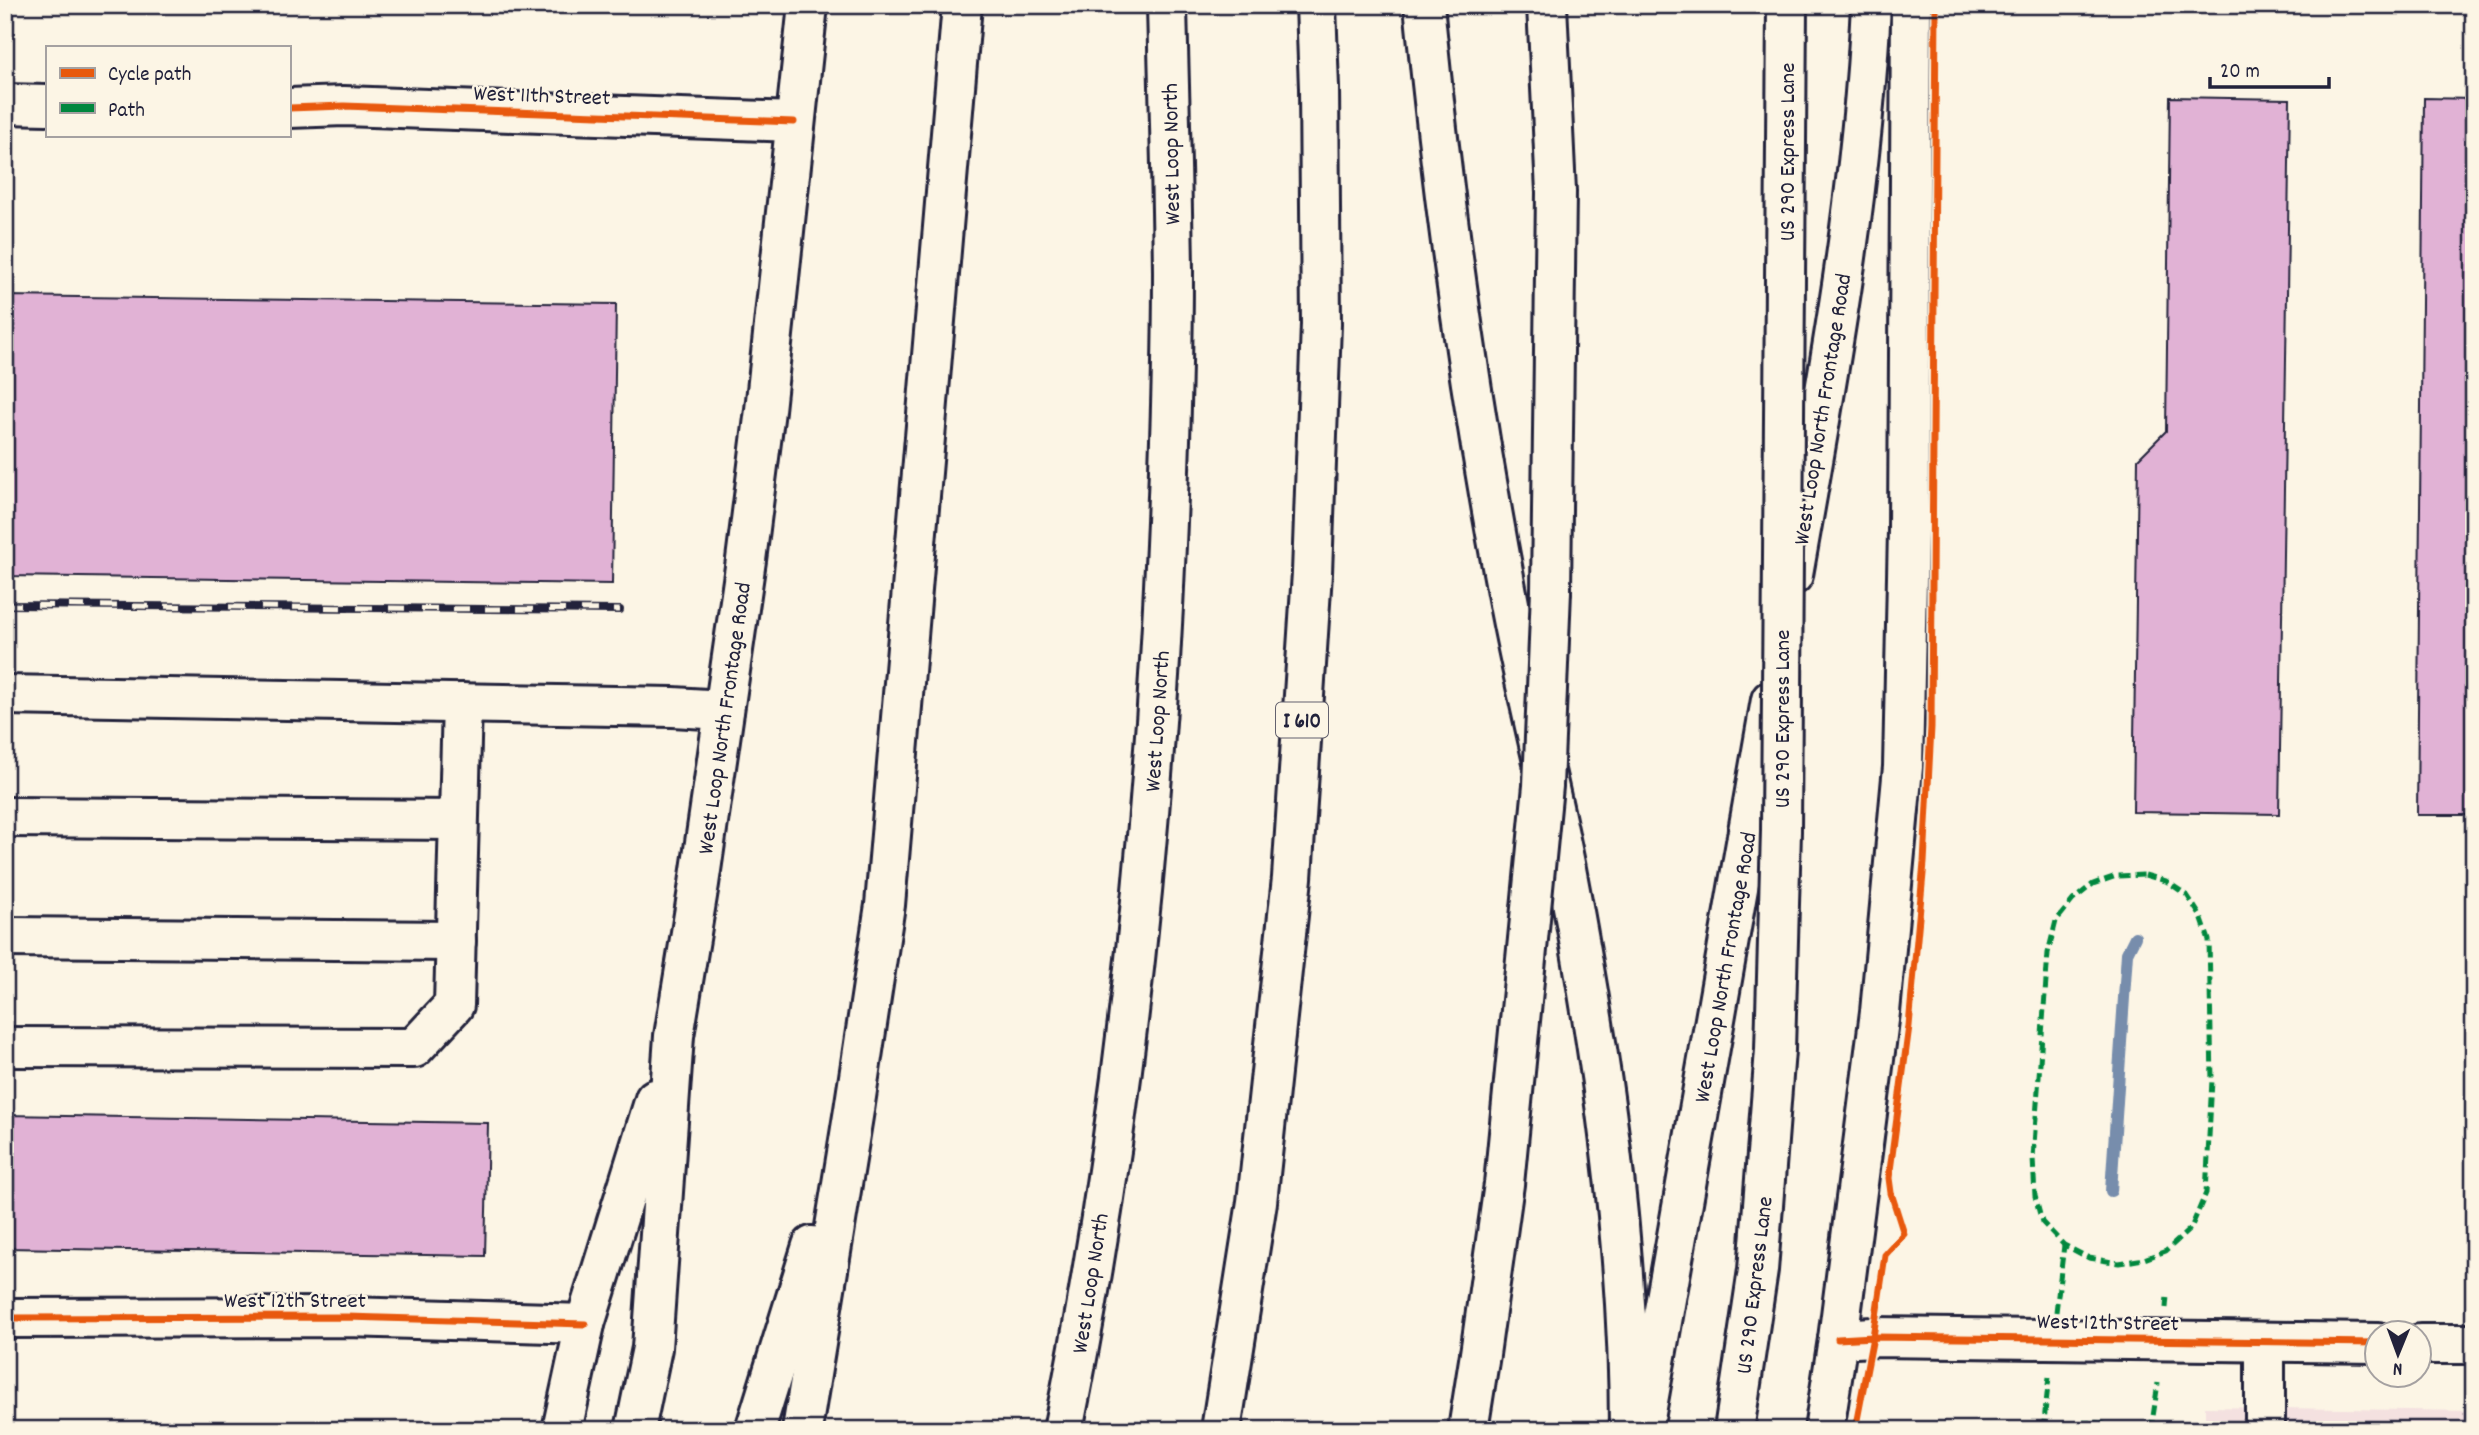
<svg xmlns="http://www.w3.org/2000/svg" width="2479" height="1435" font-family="Dekko,sans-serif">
<rect width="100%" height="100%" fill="#fcf5e5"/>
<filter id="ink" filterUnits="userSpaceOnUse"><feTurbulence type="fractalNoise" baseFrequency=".0143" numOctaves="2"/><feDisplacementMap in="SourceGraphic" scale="14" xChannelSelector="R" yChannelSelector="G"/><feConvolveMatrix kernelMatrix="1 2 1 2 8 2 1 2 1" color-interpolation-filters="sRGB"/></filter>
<g filter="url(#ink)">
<polygon fill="#f4e1e0" points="2205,1407 2474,1411 2474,1430 2205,1430"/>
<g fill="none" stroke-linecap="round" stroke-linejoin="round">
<polyline stroke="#778dac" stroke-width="12" points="2111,1191 2127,953 2135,937"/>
</g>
<g fill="#e1b2d5" stroke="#22223b" stroke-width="2">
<polygon points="2170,97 2290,99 2279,814 2133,812 2138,459 2166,431"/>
<polygon points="2424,98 2474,99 2474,815 2417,815"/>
<polygon points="5,296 616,304 612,584 5,576"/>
<polygon points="5,1115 488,1123 485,1256 5,1248"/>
</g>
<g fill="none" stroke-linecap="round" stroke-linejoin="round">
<defs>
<g id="minor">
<polyline points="5,104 47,105"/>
<polyline points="289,108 344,106 794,122"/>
<polyline points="5,695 673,707 724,710"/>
<polyline points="5,817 458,820"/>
<polyline points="5,937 456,941"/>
<polyline points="5,1047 414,1048 454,1005 462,703"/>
<polyline points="5,1318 347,1317 585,1324"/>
<polyline points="1838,1339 1873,1337 2378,1343"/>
<polyline points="2265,1342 2265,1430"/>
<polyline points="2420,1344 2474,1344"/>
</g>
<g id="major">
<path d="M 1793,575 C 1826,387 1862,197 1871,5"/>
<polyline points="562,1430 585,1324 655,1099"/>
<polyline points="635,1430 652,1348 674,1036 699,884 746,560 765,410 808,5"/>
<polyline points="1643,1430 1771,700"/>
<polyline points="1824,1430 1838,1339 1880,1012 1903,767 1908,530 1911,5"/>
</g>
<g id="highway">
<path d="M 1424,5 C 1443,202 1470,399 1507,593 C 1524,686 1548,777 1566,869 C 1601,1053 1629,1242 1629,1430"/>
<polyline points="1547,5 1556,192 1551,591"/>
<polyline points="755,1430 812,1246"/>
<polyline points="802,1430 854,1110 885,905 962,5"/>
<path d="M 1063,1430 C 1122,1139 1153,841 1166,545 C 1170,454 1173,362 1173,271 C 1172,183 1169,94 1167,5"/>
<polyline points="1221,1430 1257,1202 1292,878 1312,573 1321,324 1319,88 1316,5"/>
<polyline points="1468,1430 1480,1354"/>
</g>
</defs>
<use href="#minor" stroke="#22223b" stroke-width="44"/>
<use href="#major" stroke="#22223b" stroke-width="44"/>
<use href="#highway" stroke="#22223b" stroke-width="44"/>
<use href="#minor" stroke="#fcf5e5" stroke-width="38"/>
<use href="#major" stroke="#fcf5e5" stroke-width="38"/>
<use href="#highway" stroke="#fcf5e5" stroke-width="38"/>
<defs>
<polyline id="rail" points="5,605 620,610"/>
</defs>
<use href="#rail" stroke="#22223b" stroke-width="8"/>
<use href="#rail" stroke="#fcf5e5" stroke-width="5" stroke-dasharray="16" stroke-linecap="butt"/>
<defs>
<g id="highway-bridge">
<polyline points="1480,1354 1504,1184 1543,786 1551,591"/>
<polyline points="1734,1430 1758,1270 1775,1050 1781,831 1787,5"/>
</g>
</defs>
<use href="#highway-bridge" stroke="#22223b" stroke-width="44" stroke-linecap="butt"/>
<use href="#highway-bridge" stroke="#fcf5e5" stroke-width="38"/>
<g stroke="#00873e" stroke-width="5" stroke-dasharray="10 5" stroke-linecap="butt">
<polygon points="2145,875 2166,881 2187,895 2201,917 2209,940 2212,1080 2206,1193 2191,1228 2166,1251 2144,1259 2119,1263 2089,1258 2064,1245 2042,1222 2035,1196 2033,1158 2048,953 2056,921 2073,900 2093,884 2116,876"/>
<polyline points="2166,1308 2167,1296"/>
<polyline points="2056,1312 2064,1245"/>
<polyline points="2043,1430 2049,1377"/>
<path d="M 2051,1430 C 2071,1422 2099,1418 2118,1430"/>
<polyline points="2151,1430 2158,1383"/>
</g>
<defs>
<g id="cycleway">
<polyline points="289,108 344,106 794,122"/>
<polyline points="5,1318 347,1317 585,1324"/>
<polyline points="1838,1339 1873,1337 2378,1343"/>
<polyline points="1855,1430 1873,1337 1885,1255 1904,1234 1891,1193 1889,1178 1909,1026 1924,863 1931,727 1936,5"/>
</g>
</defs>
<use href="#cycleway" stroke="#fcf5e5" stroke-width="11"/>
<use href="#cycleway" stroke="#e8590c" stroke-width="7"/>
</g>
</g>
<g text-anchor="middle" stroke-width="5" stroke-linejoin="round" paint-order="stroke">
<rect fill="#fcf5e5" stroke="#63616e" stroke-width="2" x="1276" y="702.5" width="52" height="35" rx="5"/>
<g font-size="21" font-weight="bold" fill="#22223b">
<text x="1302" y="727">I 610</text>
</g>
<g font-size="23" fill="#22223b" stroke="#fcf5e5">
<text transform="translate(542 94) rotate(2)" y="8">West 11th Street</text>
<text transform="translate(1786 152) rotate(-90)" y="8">US 290 Express Lane</text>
<text transform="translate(1170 154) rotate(-91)" y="8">West Loop North</text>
<text transform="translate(1821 409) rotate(-81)" y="8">West Loop North Frontage Road</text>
<text transform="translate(723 718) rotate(-82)" y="8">West Loop North Frontage Road</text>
<text transform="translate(1781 719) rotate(-90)" y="8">US 290 Express Lane</text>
<text transform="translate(1156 721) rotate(-86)" y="8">West Loop North</text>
<text transform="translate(1724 967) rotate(-80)" y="8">West Loop North Frontage Road</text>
<text transform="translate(1089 1283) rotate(-81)" y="8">West Loop North</text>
<text transform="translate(1753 1285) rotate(-83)" y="8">US 290 Express Lane</text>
<text x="295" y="1307">West 12th Street</text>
<text transform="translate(2108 1321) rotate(1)" y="8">West 12th Street</text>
</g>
</g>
<rect width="2479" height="1435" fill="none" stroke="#fcf5e5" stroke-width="28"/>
<rect x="14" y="14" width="2451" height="1407" fill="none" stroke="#22223b" stroke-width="2.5" filter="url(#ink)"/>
<rect x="46" y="46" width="245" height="91" fill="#fcf5e5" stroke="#a5a1a1" stroke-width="2"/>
<rect x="60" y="68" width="35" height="10" fill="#e8590c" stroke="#a5a1a1" stroke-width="2"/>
<text x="108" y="80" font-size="21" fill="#22223b">Cycle path</text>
<rect x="60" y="103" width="35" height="10" fill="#00873e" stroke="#a5a1a1" stroke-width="2"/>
<text x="108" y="116" font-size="21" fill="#22223b">Path</text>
<g transform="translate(2398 1354) rotate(181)"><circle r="33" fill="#fcf5e5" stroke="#a5a1a1" stroke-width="2"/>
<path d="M0-5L12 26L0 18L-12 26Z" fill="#22223b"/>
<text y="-10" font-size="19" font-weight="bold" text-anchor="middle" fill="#22223b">N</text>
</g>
<path d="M2210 77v10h119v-10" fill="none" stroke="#22223b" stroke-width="3.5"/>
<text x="2220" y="77" font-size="21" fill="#22223b" stroke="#fcf5e5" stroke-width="5" paint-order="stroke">20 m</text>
</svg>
